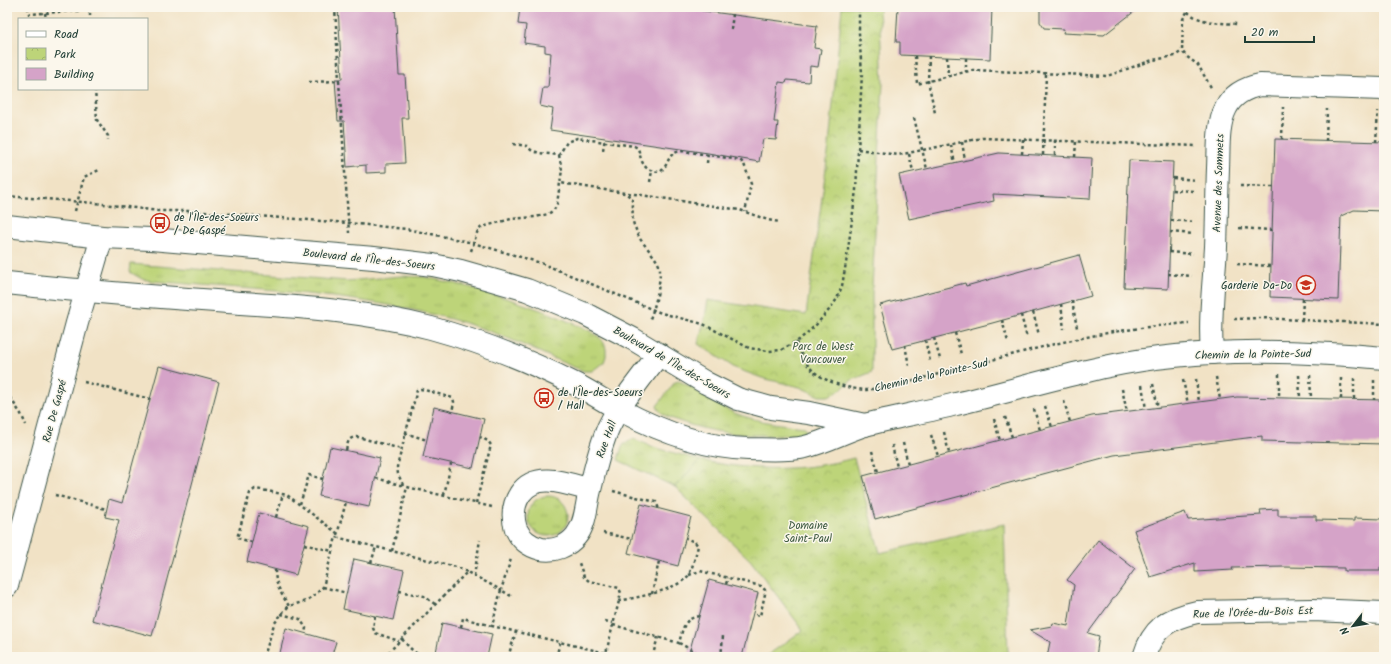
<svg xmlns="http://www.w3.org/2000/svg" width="1391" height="664" font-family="Kalam,sans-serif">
<defs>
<pattern id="grass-tufts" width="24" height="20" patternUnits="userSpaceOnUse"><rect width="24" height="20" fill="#bdd479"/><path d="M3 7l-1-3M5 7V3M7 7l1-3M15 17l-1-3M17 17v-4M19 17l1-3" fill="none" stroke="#a2b769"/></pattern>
<pattern id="park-crowns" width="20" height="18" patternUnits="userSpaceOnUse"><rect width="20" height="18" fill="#bdd479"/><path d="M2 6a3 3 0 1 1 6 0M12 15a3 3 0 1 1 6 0" fill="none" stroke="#a2b769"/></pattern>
</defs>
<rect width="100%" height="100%" fill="#fbf7ec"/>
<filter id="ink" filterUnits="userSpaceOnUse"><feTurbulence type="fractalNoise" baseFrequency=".025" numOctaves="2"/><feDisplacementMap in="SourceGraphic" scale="8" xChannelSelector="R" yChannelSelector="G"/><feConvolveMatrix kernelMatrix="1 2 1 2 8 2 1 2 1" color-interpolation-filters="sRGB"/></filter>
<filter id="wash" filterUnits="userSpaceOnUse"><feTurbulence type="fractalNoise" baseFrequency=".012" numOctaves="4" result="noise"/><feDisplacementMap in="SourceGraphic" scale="16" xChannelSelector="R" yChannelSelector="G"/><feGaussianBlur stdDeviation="0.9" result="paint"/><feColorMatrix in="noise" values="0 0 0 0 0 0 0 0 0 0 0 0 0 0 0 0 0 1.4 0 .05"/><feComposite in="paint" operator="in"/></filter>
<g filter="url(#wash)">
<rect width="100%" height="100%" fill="#f1e2c5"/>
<g fill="url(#grass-tufts)" stroke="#6e8856">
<path d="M 131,264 L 347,281 L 402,276 L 424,277 L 462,285 L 509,299 L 549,313 L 588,330 L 598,336 L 604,343 L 606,349 L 606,356 L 604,362 L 592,371 L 584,371 C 550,358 518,341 484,329 C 377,293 263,291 153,281 L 142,279 L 130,272 Z"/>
<path d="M 679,381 C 694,388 708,400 724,408 C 748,421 778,424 805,427 L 806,434 C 762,437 718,436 676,420 C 669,417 660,415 657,406 L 675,382 Z"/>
<path d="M 634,439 L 656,448 L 700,460 L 675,487 L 618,460 C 621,450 622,441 634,439 Z"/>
<circle cx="548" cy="516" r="20"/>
</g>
<g fill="url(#park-crowns)" stroke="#6e8856">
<polygon points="842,7 879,7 883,83 872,288 872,372 852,380 836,393 828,396 819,396 800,387 762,378 735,368 698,344 705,317 708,300 806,315 829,146"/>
<path d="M 854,458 L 880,553 L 1004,524 L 1008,657 L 765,657 L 803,630 L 751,561 L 675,487 L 700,460 C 751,471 803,472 854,458 Z"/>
</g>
<g id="blocks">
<g fill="#d5a3c8">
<polygon points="338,7 395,7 399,75 405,75 408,118 402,118 405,163 386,164 386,172 366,173 366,165 347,167 344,121 338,121 335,79 342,79"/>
<polygon points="520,7 674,7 817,26 814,48 821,49 818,67 810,66 809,82 787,80 786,83 779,82 774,122 778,122 776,140 763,139 759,162 708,153 550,130 553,109 540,106 543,88 548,88 551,53 545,52 545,46 524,43 526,25 518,24"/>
<polygon points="898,7 992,8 990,59 900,55 900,42 896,42"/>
<polygon points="1040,7 1140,7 1104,35 1063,33 1064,29 1044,28 1040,22"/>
<polygon points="1275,139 1384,142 1384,211 1354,210 1341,216 1338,300 1270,297"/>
<polygon points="999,153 1092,158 1090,199 993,194 994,201 909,219 899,175"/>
<polygon points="1129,160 1173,162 1168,289 1124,287"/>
<polygon points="1079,255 1091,296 985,325 892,349 880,305 965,283 966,286"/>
<polygon points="159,366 219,382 152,636 92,620 119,520 105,517 109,499 122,503"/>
<polygon points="1237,397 1384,400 1384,444 1262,441 1262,436 1114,455 875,519 863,476 1092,416"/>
<polygon points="434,407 484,419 473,468 423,457"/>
<polygon points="330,447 380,458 369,507 319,496"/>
<polygon points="641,504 691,517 678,566 628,553"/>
<polygon points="1278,509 1278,516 1316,516 1316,520 1354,521 1354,518 1382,519 1382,522 1384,523 1384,567 1380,567 1380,571 1344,571 1344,568 1284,567 1232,568 1233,570 1195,572 1195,563 1150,577 1134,530 1185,512 1188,520 1261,515 1260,510"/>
<polygon points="259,513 309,526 296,575 247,562"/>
<polygon points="1098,540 1135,569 1088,633 1099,636 1096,657 1047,657 1050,642 1030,630 1052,626 1053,623 1068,626 1074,585 1067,580"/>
<polygon points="354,559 404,570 393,620 343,609"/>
<polygon points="709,580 758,593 742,657 688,657"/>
<polygon points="442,623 492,634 487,657 435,657"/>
<polygon points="286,628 336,642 331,657 279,657"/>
</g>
</g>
</g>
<g filter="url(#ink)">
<use href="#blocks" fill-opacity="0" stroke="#3e564a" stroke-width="1"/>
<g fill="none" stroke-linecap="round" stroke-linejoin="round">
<defs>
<g id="street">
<path d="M 1212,353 C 1209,318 1214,282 1216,247 C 1217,220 1217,194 1218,168 C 1219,149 1217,125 1226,108 C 1233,94 1245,88 1260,85 L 1384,89"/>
<path d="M 590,490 C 568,484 536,470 520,494 C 513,505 512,517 516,529 C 521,540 529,546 541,549 C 554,552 568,546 576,536 C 586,524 586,505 590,490 C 595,469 600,446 609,426 C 622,400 642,377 659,354"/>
<polyline points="7,586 77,323 102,237"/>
<path d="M 1144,657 C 1152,629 1168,618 1197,612 L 1313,610 L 1384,613"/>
</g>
<g id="secondary">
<polyline points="7,226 102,237 151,239 374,258 433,265 461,271 527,290 585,314 633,339 706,383 738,399 771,408 809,413 865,425"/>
<path d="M 7,283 C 85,292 163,297 241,303 C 305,307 370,312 431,328 C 482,342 530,361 577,385 C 592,393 606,402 620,410 C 660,431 703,448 748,449 C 767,449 787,451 805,447 C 826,442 845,431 865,425 C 894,417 926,412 956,404 C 999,394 1043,381 1087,371 C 1184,347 1285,349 1384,358"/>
</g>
</defs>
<use href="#street" stroke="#3e564a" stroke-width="24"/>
<use href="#secondary" stroke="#3e564a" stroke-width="24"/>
<g stroke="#3e564a" stroke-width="2.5" stroke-dasharray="3 3" stroke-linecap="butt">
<polyline points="28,7 29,14 90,10"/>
<polyline points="90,7 90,19"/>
<polyline points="335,7 339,80"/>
<path d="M 1184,7 C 1193,23 1221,23 1237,24"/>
<polyline points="617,12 618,7"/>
<polyline points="1187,12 1183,19 1182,51 1186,56 1198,65 1212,89"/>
<polyline points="45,13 46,19"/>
<polyline points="731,29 734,7"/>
<polyline points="915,56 917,84 973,70 1107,76 1153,60 1175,56 1182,51"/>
<polyline points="929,56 928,81 935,113"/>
<polyline points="947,57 948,76"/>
<polyline points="966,58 966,72"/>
<polyline points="309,82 339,81 349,233"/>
<polyline points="95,89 97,120 108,136 108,140"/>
<polyline points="914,118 927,169"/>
<polyline points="1282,139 1283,107"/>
<polyline points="1326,141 1327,109"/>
<polyline points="962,142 965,160"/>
<polyline points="1376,142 1378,111"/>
<path d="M 513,144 L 527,146 L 531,150 L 539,153 L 559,155 L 567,142 L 577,138 L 634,146 L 638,148 C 642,163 643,171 660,172 C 671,163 666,152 683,151 L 740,160 L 744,164 L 751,184 L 745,212"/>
<polyline points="951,145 955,163"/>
<polyline points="858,149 898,155 982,138 1197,146"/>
<polyline points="603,150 605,138"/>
<polyline points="909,154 913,171"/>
<polyline points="1022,154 1023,139"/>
<polyline points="559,155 562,170 560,183"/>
<polyline points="1043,155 1046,74"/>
<polyline points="1055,155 1055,141"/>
<polyline points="1075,157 1076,141"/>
<polyline points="707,163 708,153"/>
<polyline points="1173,178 1196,180"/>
<polyline points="650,182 652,171"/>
<polyline points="1240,186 1273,187"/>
<polyline points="1172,190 1195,191"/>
<polyline points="628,193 740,210 768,220 780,222"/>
<polyline points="7,196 95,203 159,211 191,211 348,223 406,229 441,236 473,243 541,263 661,313 703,324 749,348 769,351 781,350 799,340 815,326 829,310 837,299 842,286 847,257 856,190 862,73 859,33 859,7"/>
<polyline points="75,211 84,177 101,169"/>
<polyline points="1171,220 1194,222"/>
<polyline points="1239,228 1272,230"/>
<polyline points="1170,232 1193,234"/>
<path d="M 471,251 L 478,230 L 482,227 L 511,219 L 536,217 L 548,214 L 554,210 L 557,204 L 560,183 L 625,193 C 639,201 629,212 634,225 C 636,229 637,233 639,237 C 644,246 660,260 660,270 C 660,285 655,308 649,321"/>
<polyline points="1169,252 1193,254"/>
<polyline points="1237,264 1271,266"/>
<polyline points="1168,274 1192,276"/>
<polyline points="1072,301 1077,328"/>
<polyline points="1061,304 1064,329"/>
<polyline points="1033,312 1039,335"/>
<polyline points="1021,315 1027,338"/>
<polyline points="1234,319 1261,318 1384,324"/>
<polyline points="1002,320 1008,342"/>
<polyline points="1302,320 1303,298"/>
<polyline points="955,333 961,354"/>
<polyline points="934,338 940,359"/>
<polyline points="925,340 930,361"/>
<path d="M 796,342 C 799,349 802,358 807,364 C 819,381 847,389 867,390 C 938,377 1007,354 1077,339 C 1114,331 1151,326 1189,323"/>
<polyline points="905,345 909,366"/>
<polyline points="1279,374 1279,398"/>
<polyline points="1299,375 1300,398"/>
<polyline points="1310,375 1311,398"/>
<polyline points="1216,377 1220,399"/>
<polyline points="1354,378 1354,399"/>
<polyline points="1196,379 1199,402"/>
<polyline points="1183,380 1188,404"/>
<polyline points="1374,380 1374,400"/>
<polyline points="84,382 150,399"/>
<polyline points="1153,384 1158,408"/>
<polyline points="1142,385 1146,409"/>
<polyline points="1122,389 1127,412"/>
<polyline points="7,393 21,414 26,425"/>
<polyline points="1341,399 1341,378"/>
<polyline points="1064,401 1070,422"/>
<polyline points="1045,406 1052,427"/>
<polyline points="1034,409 1040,430"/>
<polyline points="1005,417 1012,437"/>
<polyline points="994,419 1000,441"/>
<polyline points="944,432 949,453"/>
<polyline points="405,433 427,440"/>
<polyline points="931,435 938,456"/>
<polyline points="903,443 908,464"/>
<polyline points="892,445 897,467"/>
<path d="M 346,450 C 348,442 348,437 358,437 L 401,449"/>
<polyline points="872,451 878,472"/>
<polyline points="376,478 404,486"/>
<polyline points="403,485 398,474 397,467 417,390 421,389 453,398 454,402 452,412"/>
<polyline points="613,491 656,502 659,509"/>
<polyline points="55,495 106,509"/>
<polyline points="444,495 451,464"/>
<polyline points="476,503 491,445 488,441 480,437"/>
<polyline points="300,504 309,475 323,479"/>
<polyline points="276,517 283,494"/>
<polyline points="603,533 632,539"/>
<polyline points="337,535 346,502"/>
<polyline points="252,542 237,538 250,493 255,489 262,490 287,495 337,533"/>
<polyline points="304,544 332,551"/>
<polyline points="392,551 407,487 492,507"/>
<polyline points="371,563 376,547"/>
<path d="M 275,570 C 275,584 281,594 289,606"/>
<polyline points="689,575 700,571 761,586 765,590 765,594 760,616 753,614"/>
<polyline points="474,576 480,540"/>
<polyline points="726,584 728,578"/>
<polyline points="323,587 347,593"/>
<polyline points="399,591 424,596 436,605"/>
<polyline points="652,594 659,561"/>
<polyline points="511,596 501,590 492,626 606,653 621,593 619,588 589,581 584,577 579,563"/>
<path d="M 619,601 C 638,597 675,591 688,576 C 692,570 696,554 698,546 L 695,542 L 685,538"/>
<polyline points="281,614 300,619 306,628 305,633"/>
<polyline points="375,616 373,628 375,633 399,641"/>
<polyline points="605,621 613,623"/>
<path d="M 613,625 L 679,643 C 683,629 683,618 700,616"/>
<polyline points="461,627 463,618 492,626"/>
<path d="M 402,639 C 409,647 415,655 426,657"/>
<polyline points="679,643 701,655 701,657"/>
<polyline points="654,651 658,637"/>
<polyline points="265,655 273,657"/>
<polyline points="701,655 706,657"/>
<polyline points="264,657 274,624 284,611 289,606 306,601 316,594 323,587 336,537 456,567 467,572"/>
<polyline points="384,657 467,572 501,590 511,559"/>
<polyline points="487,657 489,657"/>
<polyline points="508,657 516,632"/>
<polyline points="556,657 560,643"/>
<polyline points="721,657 723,636"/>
</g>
<use href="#street" stroke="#fff" stroke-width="22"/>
<use href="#secondary" stroke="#fff" stroke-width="22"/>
</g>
</g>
<defs>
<symbol id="bus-ring" viewBox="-11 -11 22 22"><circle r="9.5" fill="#fbf7ec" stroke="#c8321e" stroke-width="1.5"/><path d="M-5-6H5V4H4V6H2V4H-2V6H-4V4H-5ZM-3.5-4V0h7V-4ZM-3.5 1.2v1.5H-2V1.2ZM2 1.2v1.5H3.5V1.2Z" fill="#c8321e"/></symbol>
<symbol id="school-ring" viewBox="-11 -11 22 22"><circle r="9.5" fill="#fbf7ec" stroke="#c8321e" stroke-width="1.5"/><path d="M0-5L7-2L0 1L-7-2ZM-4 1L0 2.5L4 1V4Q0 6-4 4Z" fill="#c8321e"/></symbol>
</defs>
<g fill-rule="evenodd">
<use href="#bus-ring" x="149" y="212" width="22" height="22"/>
<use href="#school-ring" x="1295" y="274" width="22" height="22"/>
<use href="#bus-ring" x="533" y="387" width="22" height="22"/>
</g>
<g text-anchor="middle" stroke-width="3" stroke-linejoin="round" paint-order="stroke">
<g font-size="11" fill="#1f3d34" stroke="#fbf7ec">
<text transform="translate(1218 183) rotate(-88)" y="4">Avenue des Sommets</text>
<text transform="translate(369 259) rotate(6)" y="4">Boulevard de l'Île-des-Soeurs</text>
<text transform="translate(1253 354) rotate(-1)" y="4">Chemin de la Pointe-Sud</text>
<text transform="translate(672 362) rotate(30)" y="4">Boulevard de l'Île-des-Soeurs</text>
<text transform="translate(931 375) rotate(-13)" y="4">Chemin de la Pointe-Sud</text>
<text transform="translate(54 411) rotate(-75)" y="4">Rue De Gaspé</text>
<text transform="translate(606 439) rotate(-70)" y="4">Rue Hall</text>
<text transform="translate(1253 612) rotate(-2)" y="4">Rue de l'Orée-du-Bois Est</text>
</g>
<g font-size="11" fill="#1f3d34" stroke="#fbf7ec" text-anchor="start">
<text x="174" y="221">de l'Île-des-Soeurs<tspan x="174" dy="13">/ De Gaspé</tspan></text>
<text x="1292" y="289" text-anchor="end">Garderie Da-Do</text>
<text x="558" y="396">de l'Île-des-Soeurs<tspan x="558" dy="13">/ Hall</tspan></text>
</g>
<g font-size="11" fill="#3f5b42" stroke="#fbf7ec">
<text x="823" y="350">Parc de West<tspan x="823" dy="13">Vancouver</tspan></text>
<text x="808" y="529">Domaine<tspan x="808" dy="13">Saint-Paul</tspan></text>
</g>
</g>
<rect width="1391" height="664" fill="none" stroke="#fbf7ec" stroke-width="24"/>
<rect x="18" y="18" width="130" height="72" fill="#fbf7ec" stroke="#a3ada2"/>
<rect x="26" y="31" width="20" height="6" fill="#ffffff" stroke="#a3ada2"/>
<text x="54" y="38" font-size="12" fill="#1f3d34">Road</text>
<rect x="26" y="48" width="20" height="12" fill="url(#park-crowns)" stroke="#a3ada2"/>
<text x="54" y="58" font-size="12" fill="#1f3d34">Park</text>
<rect x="26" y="68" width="20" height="12" fill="#d5a3c8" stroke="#a3ada2"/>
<text x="54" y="78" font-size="12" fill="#1f3d34">Building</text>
<g transform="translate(1353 626) rotate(239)" stroke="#fbf7ec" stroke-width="3" paint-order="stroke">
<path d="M0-3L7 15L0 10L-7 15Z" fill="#1f3d34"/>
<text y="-6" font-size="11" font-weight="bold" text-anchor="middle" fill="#1f3d34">N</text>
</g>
<path d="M1245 36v6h69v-6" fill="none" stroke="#1f3d34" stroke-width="2"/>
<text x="1251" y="36" font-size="12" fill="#1f3d34" stroke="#fbf7ec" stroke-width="3" paint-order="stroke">20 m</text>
</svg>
